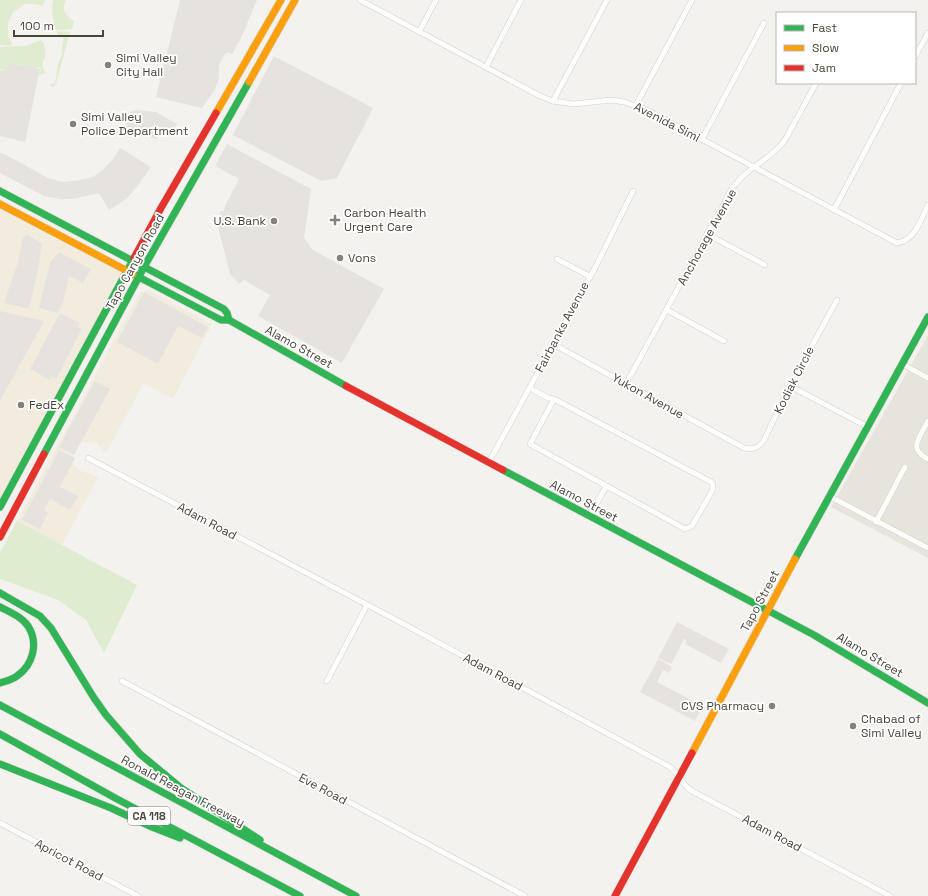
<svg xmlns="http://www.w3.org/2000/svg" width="928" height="896" font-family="'Space Grotesk',sans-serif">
<rect width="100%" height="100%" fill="#f4f2ee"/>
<polygon fill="#e7e4dc" points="928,335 928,558 831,507"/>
<g fill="#f2ecdf">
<polygon points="0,208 124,272 0,503"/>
<polygon points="148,290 212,324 173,399 144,383 106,453 97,443 79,442 70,460 79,470 98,477 62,545 17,521 140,292"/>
</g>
<g fill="#dfeccf">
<path d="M 0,0 L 45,0 L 43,6 C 38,5 31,3 26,4 C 21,5 19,10 13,12 C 10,17 6,26 9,32 L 8,36 L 12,43 L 11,46 L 0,45 Z"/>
<path d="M 53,0 L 66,0 C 61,9 65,16 74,21 L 72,29 L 56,30 C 53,19 51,10 53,0 Z"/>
<polygon points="57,31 70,32 56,84 53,87 49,85 55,83 58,63 62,55 62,46 64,39 62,37 57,37"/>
<path d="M 41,40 L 44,44 L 46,54 C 42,62 41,66 46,73 L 39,75 L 41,68 L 38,67 L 37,69 L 9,63 L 6,71 L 0,69 L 0,47 L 25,46 Z"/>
<polygon points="17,521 137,585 104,653 86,620 58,600 0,579 0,553"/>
</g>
<g fill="#e6e3df">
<polygon points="180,0 257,0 241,38 232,54 228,52 223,56 219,65 219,78 214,91 202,108 156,97"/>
<polygon points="274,56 373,108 337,178 321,181 233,135"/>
<polygon points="8,63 40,69 25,142 0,136 0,70 6,71"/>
<polygon points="136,110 156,112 177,124 168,136 157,134 157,139 131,132 126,128 128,113"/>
<polygon points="227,144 311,189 304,238 313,250 384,289 342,363 258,316 270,295 244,280 239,284 230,274 218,227 220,211 224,211 225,206 239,179 215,166"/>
<polygon points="120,148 151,167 136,188 126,199 109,210 99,193 73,199 60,199 44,196 0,173 0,153 6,155 48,178 63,182 81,180 93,177 104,169 114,158"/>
<polygon points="26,234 43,244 41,248 39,265 29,309 4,303 18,262 22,240"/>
<polygon points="59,252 91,269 83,283 69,276 63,302 58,313 39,308 50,263"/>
<polygon points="144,292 208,327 202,338 178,326 158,364 117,342"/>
<polygon points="0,311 44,321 0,401"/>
<polygon points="60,313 80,323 78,327 82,329 56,379 52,377 50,380 30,369"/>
<polygon points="95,381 110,389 74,455 59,447"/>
<polygon points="59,450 75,458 60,487 78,496 70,510 50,499 44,510 48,513 40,529 22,520"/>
<polygon points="677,622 729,649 721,663 685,644 687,640 684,639 671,664 658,658"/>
<polygon points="658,659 672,667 669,673 663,670 657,682 703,706 695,721 640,692"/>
</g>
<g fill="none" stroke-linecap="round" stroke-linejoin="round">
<defs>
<g id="street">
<path d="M 360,0 L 540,96 L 553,101 L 574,104 L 612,100 L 624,102 L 645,109 L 897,243 C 915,241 921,219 928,205"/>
<polyline points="419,32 436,0"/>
<polyline points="915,57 928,33"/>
<polyline points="486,67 521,0"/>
<polyline points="553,101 607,0"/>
<polyline points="636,105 692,0"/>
<polyline points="702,139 764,23"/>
<polyline points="834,210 901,83"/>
<polyline points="707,234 765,265"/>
<polyline points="557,259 589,276"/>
<polyline points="667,310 724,341"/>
<path d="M 553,344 L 744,448 C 753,450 759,448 764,440 L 790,386 L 837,300"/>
<polyline points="902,364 928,378"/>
<path d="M 626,384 L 733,187 C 737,183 740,179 744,175 C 759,162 772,157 785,140 L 816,83"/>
<polyline points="790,386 868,427"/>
<polyline points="530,388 548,398 554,399 711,482 713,485 712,491 692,526 685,529 530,444 554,399"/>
<path d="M 928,421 C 920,437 907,449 928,459"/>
<path d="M 88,458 L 400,622 L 670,767 C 679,774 682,785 692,791 L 890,896"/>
<polyline points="489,462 596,266 633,191"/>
<polyline points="829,496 928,548"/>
<polyline points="590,516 606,486"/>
<polyline points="876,522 905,467"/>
<polyline points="122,681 525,896"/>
<polyline points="327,681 367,605"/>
<polyline points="0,823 138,896"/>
</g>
<g id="fast">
<polyline points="0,191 224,309 227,313 229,320"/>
<polyline points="133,274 221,320 229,320 346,386"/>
<polyline points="44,454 144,267 249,82"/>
<polyline points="503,470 814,635 928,703"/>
<polyline points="0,507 134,258"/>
<polyline points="795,559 928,317"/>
<polyline points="0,593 40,616 51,628 94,698 106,715 140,754 181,788 260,840"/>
<path d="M 0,607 C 10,612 22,617 28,626 C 39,643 33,665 17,676 C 12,680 6,681 0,683"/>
<polyline points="0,705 356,896"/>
<polyline points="0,734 117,799 300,896"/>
<polyline points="0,764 111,808 152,827 180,838"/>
</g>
<g id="slow">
<polyline points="249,82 295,0"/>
<polyline points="216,113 281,0"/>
<polyline points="0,204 133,274"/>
<polyline points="692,753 795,559"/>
</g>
<g id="jam">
<polyline points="134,258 161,208 216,113"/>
<polyline points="346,386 503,470"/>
<polyline points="0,537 44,454"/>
<polyline points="615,896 692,753"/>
</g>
</defs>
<use href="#street" stroke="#d2d0cb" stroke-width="6"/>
<use href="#fast" stroke="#d2cfc5" stroke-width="8"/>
<use href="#slow" stroke="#d2cfc5" stroke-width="8"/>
<use href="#jam" stroke="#d2cfc5" stroke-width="8"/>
<use href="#street" stroke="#fdfdfc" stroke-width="5"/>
<use href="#fast" stroke="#30b455" stroke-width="7"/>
<use href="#slow" stroke="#ff9f0a" stroke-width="7"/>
<use href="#jam" stroke="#e5322d" stroke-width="7"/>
</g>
<g fill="#868278" stroke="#fff" stroke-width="1.5">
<circle cx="108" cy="65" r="4"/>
<circle cx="73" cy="124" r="4"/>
<path d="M333 214h4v4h4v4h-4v4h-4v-4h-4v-4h4z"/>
<circle cx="274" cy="221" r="4"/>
<circle cx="340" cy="258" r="4"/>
<circle cx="21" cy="405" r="4"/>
<circle cx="772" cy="706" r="4"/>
<circle cx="853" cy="726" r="4"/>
</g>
<g text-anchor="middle" stroke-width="3.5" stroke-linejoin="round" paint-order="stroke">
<rect fill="#fff" stroke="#807d74" stroke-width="1" x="128" y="807" width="42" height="18" rx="3"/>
<g font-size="11" font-weight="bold" fill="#4a4539">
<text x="149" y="820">CA 118</text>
</g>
<g font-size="12" fill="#4a4539" stroke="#fff" text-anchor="start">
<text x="116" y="62">Simi Valley<tspan x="116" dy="14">City Hall</tspan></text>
<text x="81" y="121">Simi Valley<tspan x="81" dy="14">Police Department</tspan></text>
<text x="344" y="217">Carbon Health<tspan x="344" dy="14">Urgent Care</tspan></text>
<text x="266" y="225" text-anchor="end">U.S. Bank</text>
<text x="348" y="262">Vons</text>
<text x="29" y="409">FedEx</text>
<text x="764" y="710" text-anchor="end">CVS Pharmacy</text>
<text x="861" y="723">Chabad of<tspan x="861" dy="14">Simi Valley</tspan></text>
</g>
<g font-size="12" fill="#4a4539" stroke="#fff">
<text transform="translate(667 122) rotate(27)" y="4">Avenida Simi</text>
<text transform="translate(707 237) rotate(-61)" y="4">Anchorage Avenue</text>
<text transform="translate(135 262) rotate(-61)" y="4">Tapo Canyon Road</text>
<text transform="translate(562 327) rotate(-62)" y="4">Fairbanks Avenue</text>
<text transform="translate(299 347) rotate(29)" y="4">Alamo Street</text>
<text transform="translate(794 380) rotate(-63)" y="4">Kodiak Circle</text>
<text transform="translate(648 396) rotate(29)" y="4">Yukon Avenue</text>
<text transform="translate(584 501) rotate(28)" y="4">Alamo Street</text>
<text transform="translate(207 521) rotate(28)" y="4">Adam Road</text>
<text transform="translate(760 601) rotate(-62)" y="4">Tapo Street</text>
<text transform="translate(870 655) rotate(31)" y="4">Alamo Street</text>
<text transform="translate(493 672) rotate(28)" y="4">Adam Road</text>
<text transform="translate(323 789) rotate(28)" y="4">Eve Road</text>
<text transform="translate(183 791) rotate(28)" y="4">Ronald Reagan Freeway</text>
<text transform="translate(772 833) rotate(28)" y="4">Adam Road</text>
<text transform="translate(69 860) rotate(28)" y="4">Apricot Road</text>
</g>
</g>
<rect x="776" y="12" width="140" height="72" fill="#ffffff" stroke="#b7b5b0"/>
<rect x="784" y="25" width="20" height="6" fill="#30b455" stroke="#b7b5b0"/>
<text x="812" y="32" font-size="12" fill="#4a4539">Fast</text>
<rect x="784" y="45" width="20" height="6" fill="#ff9f0a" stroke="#b7b5b0"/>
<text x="812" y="52" font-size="12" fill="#4a4539">Slow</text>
<rect x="784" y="65" width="20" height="6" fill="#e5322d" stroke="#b7b5b0"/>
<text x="812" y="72" font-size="12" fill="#4a4539">Jam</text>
<path d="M14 30v6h89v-6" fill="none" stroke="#4a4539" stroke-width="2"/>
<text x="20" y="30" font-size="12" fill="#4a4539" stroke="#ffffff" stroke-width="3" paint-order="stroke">100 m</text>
</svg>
